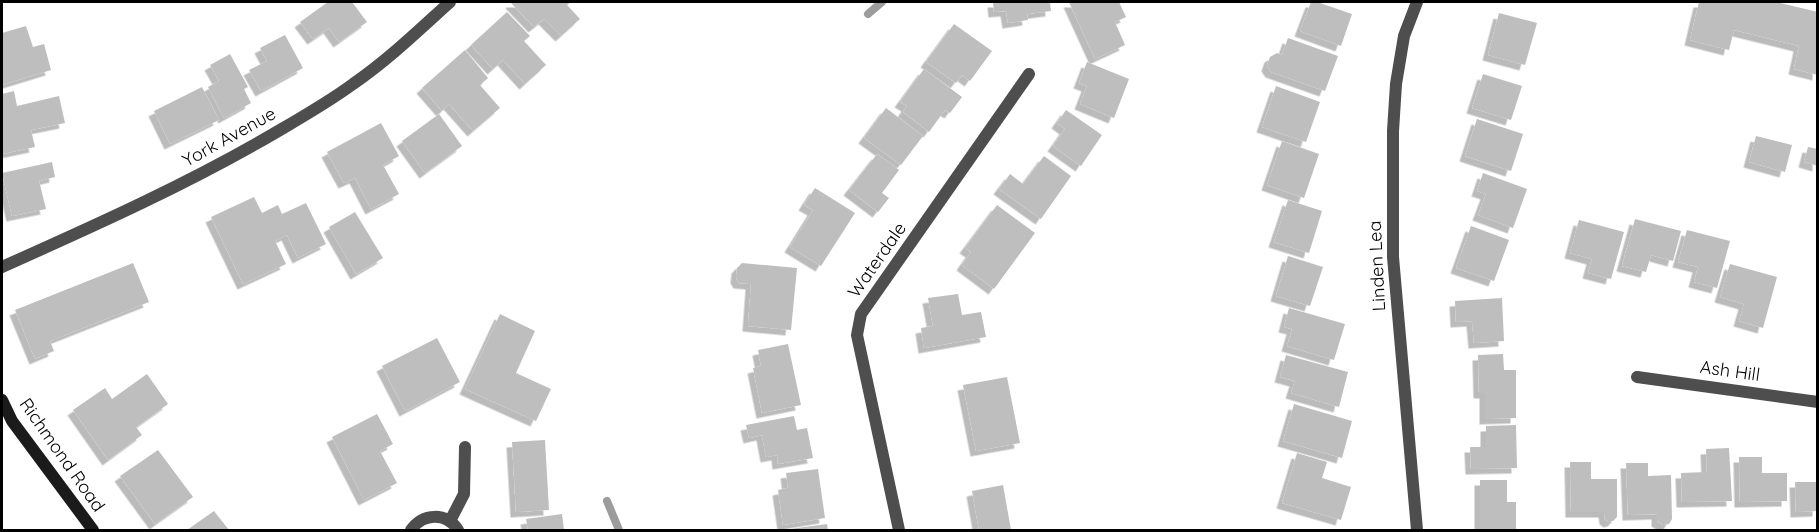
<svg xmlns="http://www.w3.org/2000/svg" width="1819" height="532" font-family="Quicksand,sans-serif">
<defs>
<filter id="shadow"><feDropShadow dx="-5.5" dy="5.5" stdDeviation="0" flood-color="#0004"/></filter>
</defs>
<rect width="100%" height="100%" fill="#fff"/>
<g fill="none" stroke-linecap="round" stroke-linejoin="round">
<g stroke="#9c9c9c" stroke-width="8">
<polyline points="868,14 882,2"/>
<polyline points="607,501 619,530"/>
</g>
</g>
<g fill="#bebebe" filter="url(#shadow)">
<polygon points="328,2 352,2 367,22 339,42 329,28 313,39 300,22"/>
<polygon points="512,2 571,2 567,5 580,19 561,36 544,19 534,27 511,3"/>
<polygon points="993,2 1050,2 1051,11 1027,14 1028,20 1008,23 1006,11 994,12"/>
<polygon points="1069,2 1119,2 1126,17 1115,22 1125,45 1095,59"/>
<polygon points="1311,2 1317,2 1352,14 1341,46 1300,31"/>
<polygon points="1699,2 1776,2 1818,12 1818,75 1794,69 1799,46 1734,30 1729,50 1690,40"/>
<polygon points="507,12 530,36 524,41 546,65 525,84 503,60 493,69 471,45"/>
<polygon points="1499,13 1537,23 1525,65 1488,55"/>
<polygon points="954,24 992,51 970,81 962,75 956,83 926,62"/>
<polygon points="26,26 33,47 44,44 51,70 2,85 2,33"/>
<polygon points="285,35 303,68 261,91 249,70 267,61 260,48"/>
<polygon points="1288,38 1338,56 1325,91 1271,72 1267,66 1270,57 1277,53 1282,55"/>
<polygon points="465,50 488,78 480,85 500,108 473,131 449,104 442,111 422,88"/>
<polygon points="230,54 248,87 244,89 251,103 224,118 208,87 219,81 210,65"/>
<polygon points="1087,62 1129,79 1114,118 1080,104 1087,86 1079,83"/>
<polygon points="924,69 962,97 950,113 945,110 929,132 903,112 907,106 900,102"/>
<polygon points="1483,74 1522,86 1511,120 1472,108"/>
<polygon points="1276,86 1320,102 1306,142 1262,127"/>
<polygon points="202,87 219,120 170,144 154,111"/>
<polygon points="14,91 17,106 59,96 65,123 31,130 35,147 2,154 2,94"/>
<polygon points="886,108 923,136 901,165 864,138"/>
<polygon points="1066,110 1102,135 1081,166 1053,146 1065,129 1057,123"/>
<polygon points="439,114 462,146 425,173 402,141"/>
<polygon points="1477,119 1523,134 1511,171 1465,156"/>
<polygon points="381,123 399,156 383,165 399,194 371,209 355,178 344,183 327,152"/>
<polygon points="1756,136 1792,145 1785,172 1749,162"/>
<polygon points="1282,141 1319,154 1304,198 1267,185"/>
<polygon points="1808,147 1818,149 1818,166 1804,162"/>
<polygon points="877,154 899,170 882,193 889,198 878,212 849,190"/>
<polygon points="1044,156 1071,176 1041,219 999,189 1010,174 1023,184"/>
<polygon points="52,162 55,177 39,181 46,209 12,216 2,173"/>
<polygon points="1483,173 1527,189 1513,228 1478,215 1486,194 1477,191"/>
<polygon points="815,188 855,213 821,266 790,247 813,210 804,205"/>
<polygon points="254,197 262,213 278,205 282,214 306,203 326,244 298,258 287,235 275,241 286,264 243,284 211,217"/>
<polygon points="1288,200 1322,211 1309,253 1274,242"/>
<polygon points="997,205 1035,233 994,289 962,265 971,252 965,248"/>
<polygon points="355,212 383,258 356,274 329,227"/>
<polygon points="1635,219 1681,231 1673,261 1651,255 1646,272 1622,266"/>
<polygon points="1579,220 1624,232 1611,279 1588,273 1592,259 1570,253"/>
<polygon points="1471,226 1509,240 1494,281 1456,268"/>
<polygon points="1687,230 1730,241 1717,288 1694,282 1698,267 1678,262"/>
<polygon points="1288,256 1323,267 1310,306 1276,296"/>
<polygon points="133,263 149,302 50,341 54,351 35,359 15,310"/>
<polygon points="742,263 797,268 791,330 748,326 751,284 739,283 736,278 737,268"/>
<polygon points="1730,264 1777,277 1763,328 1739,321 1744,304 1720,297"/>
<polygon points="958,294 962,315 981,312 986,337 924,348 921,328 933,326 928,298"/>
<polygon points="1502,298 1504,341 1474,343 1472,321 1456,322 1455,301"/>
<polygon points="1289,308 1345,324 1334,360 1287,346 1292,329 1284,327"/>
<polygon points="500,314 535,331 516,373 551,389 536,421 465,389"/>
<polygon points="437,338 460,382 405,411 382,366"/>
<polygon points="788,344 801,405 762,413 753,368 761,366 758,350"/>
<polygon points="1503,354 1504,370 1516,370 1516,418 1485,419 1485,393 1479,393 1478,355"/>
<polygon points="1286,355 1348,372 1339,407 1291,393 1295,381 1280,377"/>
<polygon points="147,374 168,404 136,427 142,435 108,460 73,410 105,388 112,399"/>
<polygon points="1007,377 1020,443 976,451 963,385"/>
<polygon points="1294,404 1352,421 1342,458 1283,441"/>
<polygon points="377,414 393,444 380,451 397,483 364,500 332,437"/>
<polygon points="794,416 797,430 807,428 813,458 778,464 777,455 766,457 762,435 749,438 746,425"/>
<polygon points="1516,425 1517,468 1471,469 1470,447 1486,447 1486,426"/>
<polygon points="545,440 549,510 516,512 512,442"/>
<polygon points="1729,448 1732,501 1682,502 1681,473 1707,472 1706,449"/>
<polygon points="158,450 193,497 155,524 120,476"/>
<polygon points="1297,453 1327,462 1322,478 1351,487 1341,520 1282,503"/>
<polygon points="1739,457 1762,457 1762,473 1787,473 1787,501 1740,502"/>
<polygon points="1570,462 1591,462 1591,479 1617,479 1617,517 1613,521 1609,522 1605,519 1604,512 1571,512"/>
<polygon points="1626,463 1648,463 1648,476 1671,475 1672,519 1669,524 1663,525 1657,521 1657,514 1628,515"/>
<polygon points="818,469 825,518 783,525 778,490 788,488 786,473"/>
<polygon points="1480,480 1507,480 1507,502 1516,502 1516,530 1480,530"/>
<polygon points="1795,482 1818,482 1818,511 1796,512"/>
<polygon points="1003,485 1011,530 979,530 972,491"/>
<polygon points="214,511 229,530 187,530"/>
<polygon points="562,514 564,530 528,530 526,519"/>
<polygon points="827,524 828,530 790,530 790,529"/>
</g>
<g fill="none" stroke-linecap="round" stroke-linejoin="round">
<g stroke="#4e4e4e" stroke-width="12">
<path d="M 2,267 C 96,225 190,183 280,130 C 304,116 330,101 353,84 C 388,60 419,30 450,2"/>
<polyline points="1637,377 1818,402"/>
<polyline points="450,521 464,494 465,447"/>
<path d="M 411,530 C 423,513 446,512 458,530"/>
<polyline points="899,530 857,335 861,314 1029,74"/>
<polyline points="1417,530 1393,257 1393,131 1396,84 1404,36 1417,2"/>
</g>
<polyline stroke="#1b1b1b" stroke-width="12" points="2,400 12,421 93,530"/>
</g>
<g text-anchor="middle" stroke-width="6" stroke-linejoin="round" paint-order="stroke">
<g font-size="18" fill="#000" stroke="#fff">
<text transform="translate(229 137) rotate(-29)" y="6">York Avenue</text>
<text transform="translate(877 260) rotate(-55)" y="6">Waterdale</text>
<text transform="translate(1377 266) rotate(-93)" y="6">Linden Lea</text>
<text transform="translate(1730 371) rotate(8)" y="6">Ash Hill</text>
<text transform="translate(62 455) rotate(55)" y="6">Richmond Road</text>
</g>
</g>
<rect width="1819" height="532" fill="none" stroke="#000000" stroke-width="6"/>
</svg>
